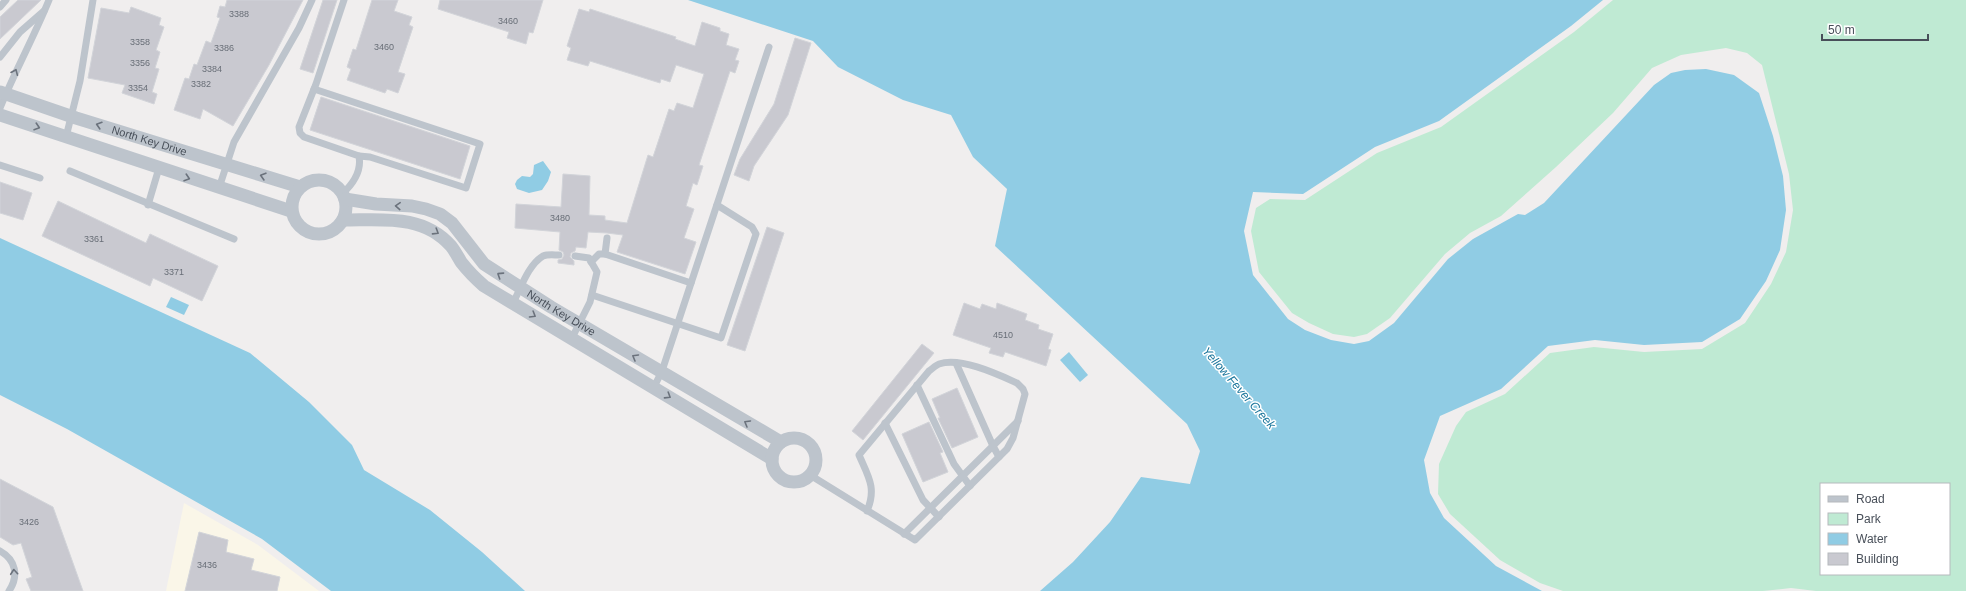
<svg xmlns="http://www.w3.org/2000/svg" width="1966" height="591" font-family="Helvetica,sans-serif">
<rect width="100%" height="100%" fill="#f0eeee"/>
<polygon fill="#faf6e8" points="184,503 258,545 319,591 166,591"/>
<path fill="#bfead3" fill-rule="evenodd" d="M 1613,0 L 1966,0 L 1966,591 L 1816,591 L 1791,588 L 1763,591 L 1563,591 L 1540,583 L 1500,560 L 1450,514 L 1438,494 L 1439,464 L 1456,426 L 1466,412 L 1505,394 L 1550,353 L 1594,347 L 1644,352 L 1702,349 L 1745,323 L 1771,284 L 1786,252 L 1793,210 L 1789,174 L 1762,65 L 1747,53 L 1726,48 L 1681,55 L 1652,68 L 1613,113 L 1556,167 L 1501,216 L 1470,233 L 1445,254 L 1390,318 L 1367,334 L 1354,337 L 1333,334 L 1309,323 L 1292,313 L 1259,272 L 1251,231 L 1256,208 L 1270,199 L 1305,200 L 1377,153 L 1441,127 L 1574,32 ZM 1821,484 L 1949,484 L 1949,574 L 1821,574 Z"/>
<g fill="#90cce4">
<polygon points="688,0 1603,0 1571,26 1439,121 1375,147 1303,194 1253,192 1244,231 1253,275 1288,319 1305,330 1331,340 1354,344 1369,341 1394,323 1448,259 1473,239 1518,214 1525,215 1544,203 1654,85 1671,73 1685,70 1706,69 1734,75 1759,93 1773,136 1783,176 1786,210 1780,250 1766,281 1740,319 1702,342 1644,345 1595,340 1548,346 1501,389 1440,416 1424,460 1430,493 1444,518 1496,566 1542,591 1040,591 1073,562 1110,522 1141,477 1190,484 1200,451 1187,424 995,246 1007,189 973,157 951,115 903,100 838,67 813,41"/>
<polygon points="543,161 551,172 548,181 542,190 529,193 517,189 515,184 517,180 522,176 530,177 533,174 534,165"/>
<polygon points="0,238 250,353 309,402 352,445 364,470 430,510 482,552 525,591 331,591 262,539 67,429 0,395"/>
<polygon points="171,297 189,305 184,315 166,307"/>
<polygon points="1069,352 1088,375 1080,382 1060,360"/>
</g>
<g fill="#c9c9d0" stroke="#d2d4d9">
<polygon points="18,0 41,0 0,39 0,17"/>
<polygon points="227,0 303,0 269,65 233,126 203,109 200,119 174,110 185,78 189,79 194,64 197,65 206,41 211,43 220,18 217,17 220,6 225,7"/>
<polygon points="323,0 337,0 313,73 300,69"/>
<polygon points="372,0 398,0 394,11 412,17 409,25 413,27 398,72 405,74 398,93 387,89 385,93 347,80 351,69 347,67 353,49 356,50"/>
<polygon points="440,0 543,0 533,33 529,32 526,44 507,38 509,32 438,9"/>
<polygon points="131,7 161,18 159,25 164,27 156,50 160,52 155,68 159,69 152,92 157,94 154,104 122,93 125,85 88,78 101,8 129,13"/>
<polygon points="579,9 589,12 590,9 676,37 675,39 695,46 702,22 720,28 720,31 729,34 726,45 739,49 735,60 739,61 735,73 730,71 699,165 703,166 697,185 693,183 686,206 694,209 684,238 696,242 685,274 617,252 623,235 607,233 588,232 586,248 576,247 575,251 571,253 570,257 574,261 574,265 558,263 558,260 562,259 564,255 563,252 559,250 560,232 515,228 516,204 561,207 563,174 590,176 589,215 605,216 605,220 627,223 648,155 653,157 669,109 674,111 677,103 693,108 704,74 676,65 670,82 661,79 660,83 590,61 588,66 567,60 571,48 567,46"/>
<polygon points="795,38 811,43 788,115 754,166 749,181 734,175 740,159 774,104"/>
<polygon points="321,97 470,146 460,179 310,130"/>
<polygon points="0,182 32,193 23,220 0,213"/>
<polygon points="58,201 146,243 150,234 218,266 202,301 153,278 150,286 42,236"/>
<polygon points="767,227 784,233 745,351 727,345"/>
<polygon points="964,303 980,309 982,304 996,309 997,303 1027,314 1025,320 1039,325 1038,329 1053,334 1048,349 1051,350 1046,366 1005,352 1003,357 989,353 991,348 953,335"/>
<polygon points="922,344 934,353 863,440 852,431"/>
<polygon points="957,388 978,437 952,448 938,418 940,418 932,399"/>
<polygon points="929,422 943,452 940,453 948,472 923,482 902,434"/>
<polygon points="0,479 53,507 83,591 31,591 26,579 32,577 21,543 13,545 0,537"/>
<polygon points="199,532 228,540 226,552 254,559 251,570 280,577 277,591 185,591"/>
</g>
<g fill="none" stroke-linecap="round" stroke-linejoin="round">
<g stroke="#bdc4cc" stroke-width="7">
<polyline points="0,7 6,0"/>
<polyline points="0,57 20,32 44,11"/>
<polyline points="314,89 480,144 466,188 370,157 359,156"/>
<path d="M 0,108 C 15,71 34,37 49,0"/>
<polyline points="66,137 80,81 93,0"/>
<polyline points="0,165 40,178"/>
<polyline points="70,171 234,239"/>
<polyline points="219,188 234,142 299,28 312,0"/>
<path d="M 342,194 C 353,184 362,172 359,156 L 304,137 L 300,133 L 299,127 L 316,84 L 344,0"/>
<polyline points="148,205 159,168"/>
<polyline points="605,254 607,238"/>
<polyline points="591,262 599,254 605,254 691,283"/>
<polyline points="592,295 721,338 756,234 752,227 717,205"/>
<path d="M 513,303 C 521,288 528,265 543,256 C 548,254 554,255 559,255"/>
<polyline points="572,338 590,302 597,272 589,258 575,256"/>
<polyline points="956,363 993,446 999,457"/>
<polyline points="917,385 954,464 970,486"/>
<polyline points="654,387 662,371 769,47"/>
<polyline points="885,423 923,500 939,517"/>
<path d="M 810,475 L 915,540 L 1007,449 L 1013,438 L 1025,394 L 1023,389 L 1017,383 C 997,374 961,357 939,364 C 936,365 932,369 929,371 L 859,455 C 868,476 877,488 867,511"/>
<polyline points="904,534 1018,421"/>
<path d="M 0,551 C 16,560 19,576 9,591"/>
</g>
<g stroke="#bdc4cc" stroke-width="13">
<path id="s1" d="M 0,92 L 76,118 L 300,187"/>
<polyline points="0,115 291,211"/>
<circle cx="319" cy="207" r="27"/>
<path id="s2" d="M 345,199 L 376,204 L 412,206 L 426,209 L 440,214 L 452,223 L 484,264 L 551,307 L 781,442"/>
<path d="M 343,220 C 383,220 423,214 451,246 C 455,251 458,257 461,262 C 468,271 476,279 484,286 L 772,459"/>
<circle cx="794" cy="460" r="22"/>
</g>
</g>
<defs><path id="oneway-chevron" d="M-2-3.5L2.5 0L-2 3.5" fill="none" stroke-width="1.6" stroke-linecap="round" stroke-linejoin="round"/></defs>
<g stroke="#6b727c">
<use href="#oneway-chevron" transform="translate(15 72) rotate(-67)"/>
<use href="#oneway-chevron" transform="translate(99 125) rotate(-163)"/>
<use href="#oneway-chevron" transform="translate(37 127) rotate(18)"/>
<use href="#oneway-chevron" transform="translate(263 176) rotate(-164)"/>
<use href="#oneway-chevron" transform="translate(187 178) rotate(18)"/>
<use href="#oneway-chevron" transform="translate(398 206) rotate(-177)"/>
<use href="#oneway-chevron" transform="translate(436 232) rotate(32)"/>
<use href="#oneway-chevron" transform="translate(500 275) rotate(-147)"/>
<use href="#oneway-chevron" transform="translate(533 315) rotate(31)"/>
<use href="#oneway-chevron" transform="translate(635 357) rotate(-150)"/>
<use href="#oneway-chevron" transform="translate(668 396) rotate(32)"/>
<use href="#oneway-chevron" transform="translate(747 423) rotate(-150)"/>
<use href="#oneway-chevron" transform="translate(14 572) rotate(-95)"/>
</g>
<g text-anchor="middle" stroke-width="3" stroke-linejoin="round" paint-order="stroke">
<g font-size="9" fill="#686e77">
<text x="239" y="17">3388</text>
<text x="508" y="24">3460</text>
<text x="140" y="45">3358</text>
<text x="384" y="50">3460</text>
<text x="224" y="51">3386</text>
<text x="140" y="66">3356</text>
<text x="212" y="72">3384</text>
<text x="201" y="87">3382</text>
<text x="138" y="91">3354</text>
<text x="560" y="221">3480</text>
<text x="94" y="242">3361</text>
<text x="174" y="275">3371</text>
<text x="1003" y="338">4510</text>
<text x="29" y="525">3426</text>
<text x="207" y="568">3436</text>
</g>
<g font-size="11" fill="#484f59" stroke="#fff">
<text dy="4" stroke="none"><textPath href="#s1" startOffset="157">North Key Drive</textPath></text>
<text dy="4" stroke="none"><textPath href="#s2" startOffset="255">North Key Drive</textPath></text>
</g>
<g font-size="12" font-style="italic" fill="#19759b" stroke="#fff">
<text transform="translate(1239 388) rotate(49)" y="4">Yellow Fever Creek</text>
</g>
</g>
<rect x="1820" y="483" width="130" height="92" fill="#ffffff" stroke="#b6b9bd"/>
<rect x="1828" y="496" width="20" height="6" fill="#bdc4cc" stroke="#b6b9bd"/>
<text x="1856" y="503" font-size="12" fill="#484f59">Road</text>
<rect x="1828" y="513" width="20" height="12" fill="#bfead3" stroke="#b6b9bd"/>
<text x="1856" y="523" font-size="12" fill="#484f59">Park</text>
<rect x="1828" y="533" width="20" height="12" fill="#90cce4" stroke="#b6b9bd"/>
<text x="1856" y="543" font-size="12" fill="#484f59">Water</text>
<rect x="1828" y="553" width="20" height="12" fill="#c9c9d0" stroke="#b6b9bd"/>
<text x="1856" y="563" font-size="12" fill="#484f59">Building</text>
<path d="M1822 34v6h106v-6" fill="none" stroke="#484f59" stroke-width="2"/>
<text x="1828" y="34" font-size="12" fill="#484f59" stroke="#ffffff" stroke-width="3" paint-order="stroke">50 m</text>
</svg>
